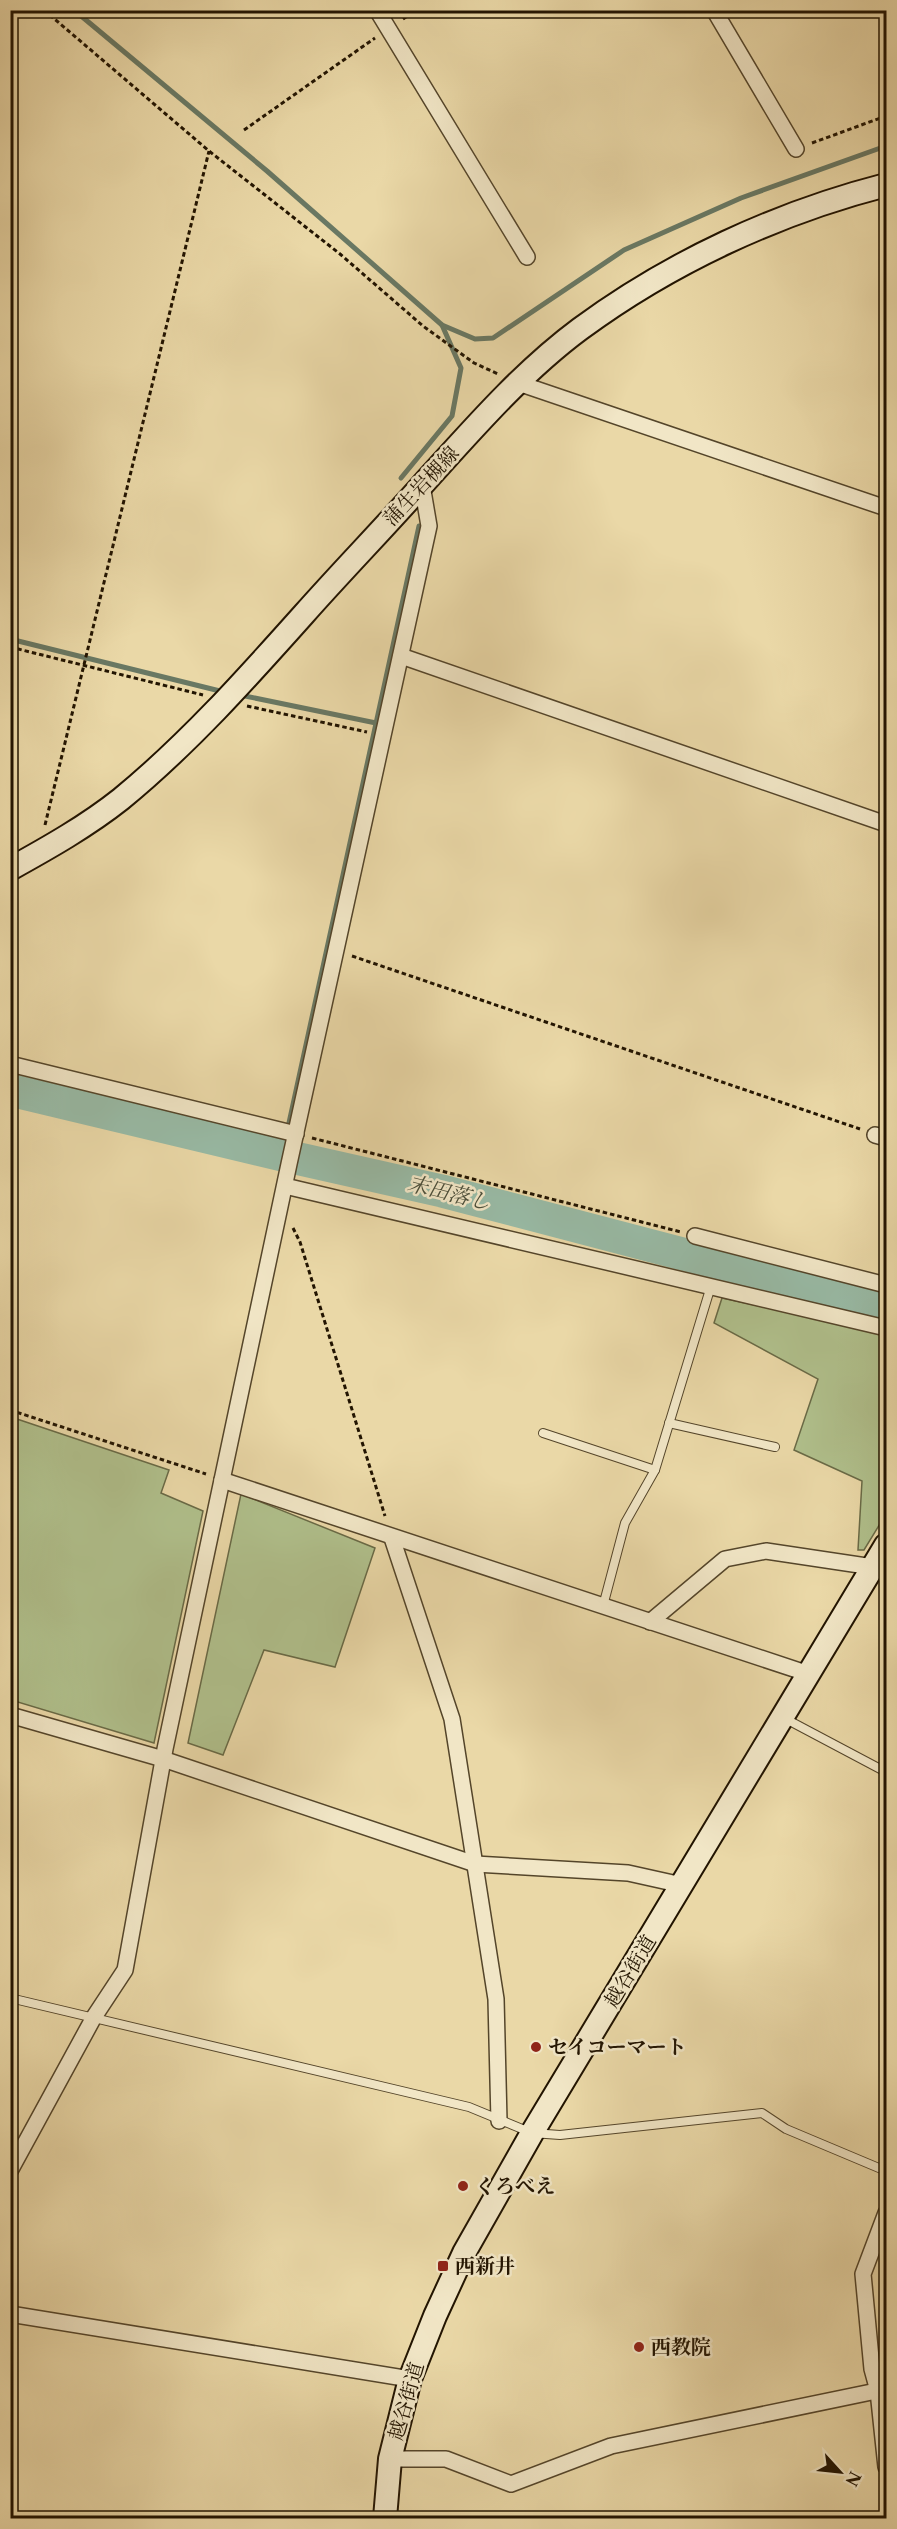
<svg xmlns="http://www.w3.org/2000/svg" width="897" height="2529" font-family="'Libre Caslon Text','Noto Serif JP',serif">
<rect width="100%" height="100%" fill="#ead8a7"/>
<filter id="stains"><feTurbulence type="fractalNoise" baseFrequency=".00333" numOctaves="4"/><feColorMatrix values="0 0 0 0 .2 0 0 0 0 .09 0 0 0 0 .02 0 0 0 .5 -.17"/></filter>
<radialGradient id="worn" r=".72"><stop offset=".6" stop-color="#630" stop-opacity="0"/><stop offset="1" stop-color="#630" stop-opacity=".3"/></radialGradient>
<g fill="#b0c08c" stroke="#696a46" stroke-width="1.5">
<polygon points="722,1298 886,1333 886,1514 864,1550 858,1550 862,1481 794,1450 818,1379 714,1323"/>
<polygon points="11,1417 169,1470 161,1493 203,1511 154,1743 11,1700"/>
<polygon points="241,1494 375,1548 335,1667 264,1650 223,1755 188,1743"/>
</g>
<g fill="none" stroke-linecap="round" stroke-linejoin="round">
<g stroke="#697863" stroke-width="5">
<polyline points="74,10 267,171 442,325 475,339 493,338 624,250 741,198 886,146"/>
<polyline points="401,478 452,416 461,368 442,325"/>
<polyline points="10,639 224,692"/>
<polyline points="240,695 376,723"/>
<polyline points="282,1155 419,526"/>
</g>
<polyline stroke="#98baa5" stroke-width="33" points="10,1090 282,1155 442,1191 778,1279 886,1303"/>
<defs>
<g id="lane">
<polyline points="669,1423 775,1447"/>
<polyline points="543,1433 655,1470"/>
<polyline points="603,1606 625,1523 655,1470 711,1286"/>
<polyline points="784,1718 886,1772"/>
<polyline points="10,1998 469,2107 532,2133 560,2135 762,2113 786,2129 886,2171"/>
</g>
<g id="street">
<polyline points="377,10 527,257"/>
<polyline points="714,10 796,149"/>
<polyline points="518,383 886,508"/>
<polyline points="401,656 886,824"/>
<polyline points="10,1064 296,1134"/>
<polyline points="875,1135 886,1138"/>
<polyline points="285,1186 886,1328"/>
<polyline points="695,1236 886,1285"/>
<polyline points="222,1480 809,1674"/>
<polyline points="392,1538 452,1719 496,1999 499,2121"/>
<polyline points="650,1622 725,1559 766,1551 873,1567"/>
<polyline points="10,1715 163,1759 475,1864 628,1873 682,1885"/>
<polyline points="10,2171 94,2017 125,1970 165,1749 289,1164 429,526 422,485"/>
<polyline points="886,2213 863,2274 872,2369 878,2391 886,2467"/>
<polyline points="10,2314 410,2379"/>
<polyline points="390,2459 446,2459 511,2484 611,2446 886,2389"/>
</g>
<g id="secondary">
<path d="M 10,869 C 48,848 87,826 121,799 C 188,744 246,679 304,614 C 343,570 384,528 423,484 C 472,430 522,372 580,329 C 671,262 777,213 886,185"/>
<polyline points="385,2518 390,2459 410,2379 435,2316 464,2253 532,2133 886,1545"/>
</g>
</defs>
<use href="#lane" stroke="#54452a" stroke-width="10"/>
<use href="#street" stroke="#54452a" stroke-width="18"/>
<use href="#secondary" stroke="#221401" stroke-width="26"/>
<g stroke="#221401" stroke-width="3" stroke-dasharray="4.5 3" stroke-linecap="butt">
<polyline points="44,10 209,151 340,254 423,326 474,363 498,374"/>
<polyline points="403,19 416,10"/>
<polyline points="244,130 375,38"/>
<polyline points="812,143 886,116"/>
<polyline points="10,647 203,695"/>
<polyline points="247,706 367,732"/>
<polyline points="45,825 209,151"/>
<polyline points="352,956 860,1129"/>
<polyline points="312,1138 681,1232"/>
<polyline points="293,1228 300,1242 385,1516"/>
<polyline points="10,1410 206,1474"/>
</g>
<use href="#lane" stroke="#f1e6c6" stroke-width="8"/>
<use href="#street" stroke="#f1e6c6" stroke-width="15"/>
<use href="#secondary" stroke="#f1e6c6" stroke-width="22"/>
</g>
<g fill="#8f2418" stroke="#f1e6c6" stroke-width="2">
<circle cx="536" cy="2047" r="6"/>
<circle cx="463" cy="2186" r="6"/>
<rect x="437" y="2260" width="12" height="12" rx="3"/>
<circle cx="639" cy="2347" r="6"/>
</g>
<g text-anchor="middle" stroke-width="5" stroke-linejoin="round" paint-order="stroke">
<g font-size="20" fill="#221401" stroke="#f1e6c6">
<text transform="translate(421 486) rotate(-47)" y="7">蒲生岩槻線</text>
<text transform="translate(630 1971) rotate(-59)" y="7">越谷街道</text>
<text transform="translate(406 2401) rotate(-74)" y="7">越谷街道</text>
</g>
<g font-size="20" font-weight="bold" fill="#221401" stroke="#f1e6c6" text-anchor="start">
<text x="548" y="2054">セイコーマート</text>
<text x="475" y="2193">くろべえ</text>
<text x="455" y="2273">西新井</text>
<text x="651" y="2354">西教院</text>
</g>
<g font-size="21" font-style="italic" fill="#4b4e3a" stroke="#f1e6c6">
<text transform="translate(449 1193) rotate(14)" y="7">末田落し</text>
</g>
</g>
<rect width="897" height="2529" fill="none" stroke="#ead8a7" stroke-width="36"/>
<rect x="12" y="12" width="873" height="2505" fill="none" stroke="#221401" stroke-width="3"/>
<rect x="18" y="18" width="861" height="2493" fill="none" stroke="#221401" stroke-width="1.5"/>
<g transform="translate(840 2472) rotate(117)" stroke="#f1e6c6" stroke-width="4.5" paint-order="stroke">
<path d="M0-4.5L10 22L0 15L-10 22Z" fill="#221401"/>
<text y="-9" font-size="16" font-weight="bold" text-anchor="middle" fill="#221401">N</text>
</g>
<rect width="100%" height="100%" filter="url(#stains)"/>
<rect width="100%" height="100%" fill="url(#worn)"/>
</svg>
